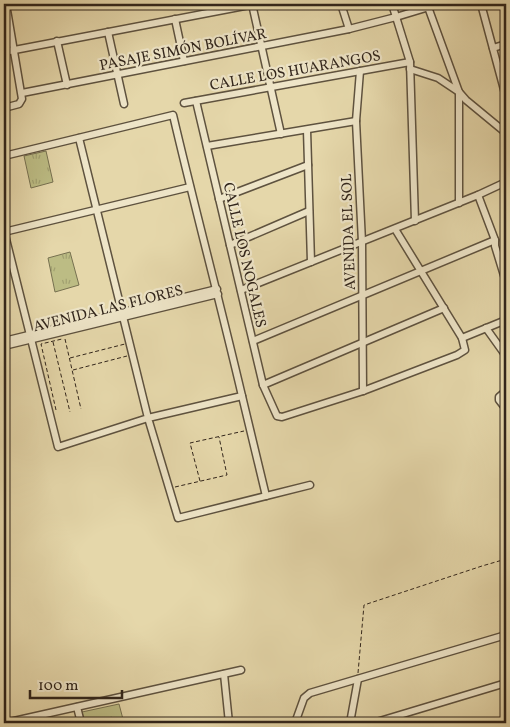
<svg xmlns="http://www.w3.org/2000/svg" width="510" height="727" font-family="Vollkorn,serif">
<defs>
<pattern id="grass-tufts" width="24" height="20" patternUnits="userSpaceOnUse" patternTransform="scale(1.25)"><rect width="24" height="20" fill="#bcbc84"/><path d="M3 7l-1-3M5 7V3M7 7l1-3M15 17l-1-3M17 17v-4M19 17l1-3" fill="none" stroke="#a2a171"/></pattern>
</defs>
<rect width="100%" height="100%" fill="#e5d7aa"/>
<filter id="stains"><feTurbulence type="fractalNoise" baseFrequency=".004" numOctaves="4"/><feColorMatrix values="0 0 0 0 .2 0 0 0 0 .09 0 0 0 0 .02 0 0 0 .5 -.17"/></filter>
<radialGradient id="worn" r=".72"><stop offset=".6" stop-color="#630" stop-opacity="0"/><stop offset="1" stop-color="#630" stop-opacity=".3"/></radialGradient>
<g fill="url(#grass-tufts)" stroke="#767050">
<polygon points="46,151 53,182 31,188 24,156"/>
<polygon points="70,252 79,285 55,292 48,258"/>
<polygon points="119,704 124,723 85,723 82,712"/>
</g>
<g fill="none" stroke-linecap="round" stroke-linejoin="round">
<defs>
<g id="minor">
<polyline points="252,4 281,134"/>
<polyline points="341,4 349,29"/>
<polyline points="392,4 410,62 415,221"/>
<polyline points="481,4 506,97"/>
<polyline points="428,7 459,92 459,203"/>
<polyline points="175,19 184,61"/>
<polyline points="108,32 124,104"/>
<polyline points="57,41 67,85"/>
<polyline points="493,48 506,44"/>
<polyline points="4,52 255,4"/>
<polyline points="410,69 438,78 459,92 466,100 506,133"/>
<polyline points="360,71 356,121 362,242 363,391"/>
<polyline points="22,93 349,29 396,17 439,4"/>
<polyline points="196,101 263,385 277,416 282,417 363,391 457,355 465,350 462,338 395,229"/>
<polyline points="184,103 410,62"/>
<polyline points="4,108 19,104 22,99 6,4"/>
<polyline points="307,130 311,262"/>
<polyline points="207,146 356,121"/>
<path d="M 4,156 L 173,115 C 195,209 220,302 242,396 L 148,418 L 178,518 L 310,485"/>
<polyline points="478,195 495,240 495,246 506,282"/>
<polyline points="219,199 308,165"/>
<polyline points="4,231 58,447 148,418 79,138"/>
<polyline points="4,232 190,187"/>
<polyline points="230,245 309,211"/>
<polyline points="241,290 478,195 506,182"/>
<polyline points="486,328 506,356"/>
<polyline points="462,338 506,320"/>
<polyline points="4,341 217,289"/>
<polyline points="253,341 495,240"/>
<polyline points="4,346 218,294"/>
<polyline points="263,385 444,308"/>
<polyline points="506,391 499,397 499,400 506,409"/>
<polyline points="242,396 266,496"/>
<polyline points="224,674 229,723"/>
<polyline points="77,707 81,723"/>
<polyline points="5,723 241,670"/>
<polyline points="295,723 304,698 310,693 506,635"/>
<polyline points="350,723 358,679"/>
<polyline points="373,723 506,683"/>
</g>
</defs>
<use href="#minor" stroke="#5e523f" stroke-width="9"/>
<g stroke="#31251b" stroke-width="1" stroke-dasharray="4 2.5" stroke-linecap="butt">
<polyline points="65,339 81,409"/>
<polyline points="53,342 70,412"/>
<polyline points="70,358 125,344"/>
<polyline points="73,370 127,356"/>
<polyline points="56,410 41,344 62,339"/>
<polyline points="200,481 190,443 244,431"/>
<polyline points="175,487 227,475 219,437"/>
<polyline points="358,673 364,605 482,566 506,559"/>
</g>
<use href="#minor" stroke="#eee5c8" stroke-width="6"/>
</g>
<g text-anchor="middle" stroke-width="4.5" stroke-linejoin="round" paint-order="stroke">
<g font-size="15" fill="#31251b" stroke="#eee5c8">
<text transform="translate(183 49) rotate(-11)" y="5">PASAJE SIMÓN BOLÍVAR</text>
<text transform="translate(295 70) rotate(-10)" y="5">CALLE LOS HUARANGOS</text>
<text transform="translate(348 232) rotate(-92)" y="5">AVENIDA EL SOL</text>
<text transform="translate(245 255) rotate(77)" y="5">CALLE LOS NOGALES</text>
<text transform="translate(108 308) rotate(-14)" y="5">AVENIDA LAS FLORES</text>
</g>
</g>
<rect width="510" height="727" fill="none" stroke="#e5d7aa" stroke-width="20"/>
<rect x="5" y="5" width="500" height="717" fill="none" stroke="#31251b" stroke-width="2.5"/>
<rect x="10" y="10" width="490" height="707" fill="none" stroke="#31251b"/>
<path d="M30 690v8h92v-8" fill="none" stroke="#31251b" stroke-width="2.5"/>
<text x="38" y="690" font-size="15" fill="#31251b" stroke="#eee5c8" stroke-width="4" paint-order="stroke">100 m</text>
<rect width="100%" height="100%" filter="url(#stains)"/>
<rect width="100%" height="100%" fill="url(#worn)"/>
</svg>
